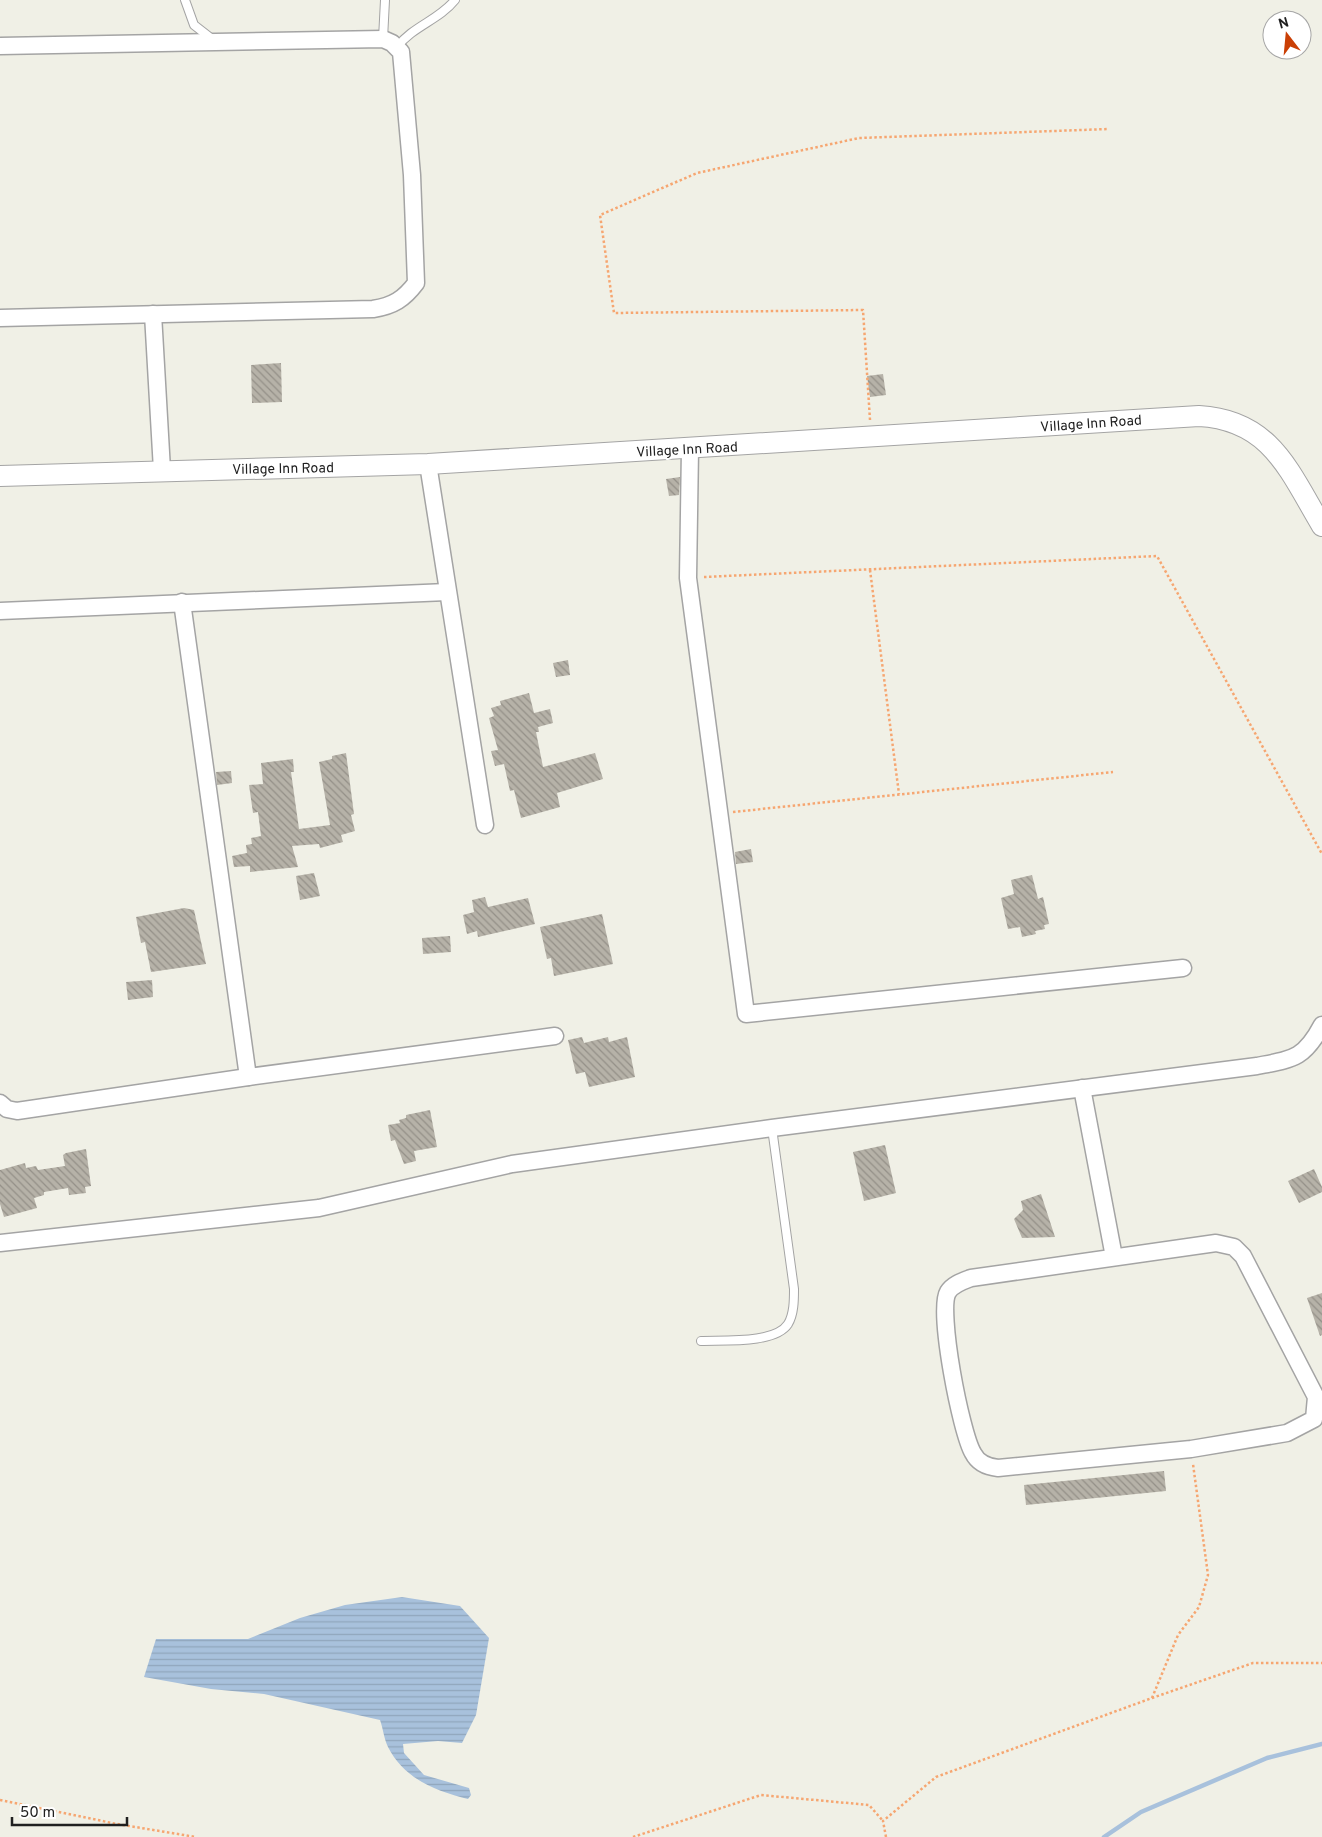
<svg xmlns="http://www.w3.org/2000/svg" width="1322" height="1837" font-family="Overpass,sans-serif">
<defs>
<pattern id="water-rules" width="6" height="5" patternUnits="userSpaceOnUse" patternTransform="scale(1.25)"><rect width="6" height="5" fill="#a8c1dc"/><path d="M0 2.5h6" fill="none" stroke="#90a6bc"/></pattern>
<pattern id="building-back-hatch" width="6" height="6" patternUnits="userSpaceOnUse" patternTransform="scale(1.25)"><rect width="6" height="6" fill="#b6b2a8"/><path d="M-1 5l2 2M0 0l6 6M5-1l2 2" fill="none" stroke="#949088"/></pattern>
</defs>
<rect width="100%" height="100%" fill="#f0f0e6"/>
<path fill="url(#water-rules)" d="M 402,1597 L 460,1606 L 489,1638 L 476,1715 L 462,1743 L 438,1741 L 403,1744 L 404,1753 L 424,1775 L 469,1788 L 471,1795 L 468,1799 C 436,1791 404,1779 388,1747 C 384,1739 383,1728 380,1720 L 264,1694 L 211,1689 L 144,1677 L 156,1639 L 248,1639 L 300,1618 L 345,1605 Z"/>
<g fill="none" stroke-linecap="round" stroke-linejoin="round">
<polyline stroke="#a8c1dc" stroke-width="4.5" points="1104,1837 1141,1812 1267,1758 1322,1744"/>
</g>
<g fill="url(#building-back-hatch)">
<polygon points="281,363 282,402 252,403 251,365"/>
<polygon points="883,374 886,395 870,397 867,376"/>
<polygon points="680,477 679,495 669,496 666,479"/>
<polygon points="568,660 570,675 556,677 553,663"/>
<polygon points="529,693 534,713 550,709 553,723 538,727 539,732 536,732 543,767 595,753 603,779 557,793 560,807 521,818 514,790 510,791 504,764 495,766 491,751 498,750 489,718 494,716 491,708 501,705 500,701"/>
<polygon points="346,753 354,814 351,815 355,831 341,835 343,842 320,848 319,844 292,846 298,867 250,872 250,866 234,867 232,856 247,853 246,845 252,844 251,838 261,836 258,812 253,813 249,785 263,784 261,763 293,759 294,772 291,772 299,829 330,825 319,762 332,759 332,756"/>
<polygon points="231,771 232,783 217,785 216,772"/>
<polygon points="751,849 753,862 736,864 735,852"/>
<polygon points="314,873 320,896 300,900 296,876"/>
<polygon points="1032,875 1038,899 1043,897 1049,924 1044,925 1045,929 1035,931 1036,934 1022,937 1020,927 1008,929 1001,898 1014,894 1011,880"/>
<polygon points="485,897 488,907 528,898 535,924 478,937 477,931 467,934 463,915 474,912 472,900"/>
<polygon points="184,908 194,910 206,964 151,972 145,942 141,943 136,917"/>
<polygon points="602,914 613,964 554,976 551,958 547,959 540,927"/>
<polygon points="450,936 451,952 423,954 422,938"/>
<polygon points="152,980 153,997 128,1000 126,982"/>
<polygon points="582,1037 584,1043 608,1037 609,1042 627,1037 635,1077 589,1087 585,1072 576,1074 568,1040"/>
<polygon points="430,1110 437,1147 414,1151 416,1161 404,1164 395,1140 391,1141 388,1125 400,1123 399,1120 406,1118 406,1115"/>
<polygon points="885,1145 896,1193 864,1201 853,1152"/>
<polygon points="86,1149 91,1186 85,1187 86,1193 69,1195 68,1188 44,1192 44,1195 34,1198 37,1208 4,1217 0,1204 0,1170 25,1163 26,1168 36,1166 38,1170 65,1166 63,1155 66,1153"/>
<polygon points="1314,1169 1322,1187 1322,1192 1299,1203 1288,1181"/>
<polygon points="1041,1194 1055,1237 1022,1238 1014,1219 1023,1210 1021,1201"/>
<polygon points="1322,1293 1322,1335 1320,1336 1307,1298"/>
<polygon points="1164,1471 1166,1491 1026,1505 1024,1485"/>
</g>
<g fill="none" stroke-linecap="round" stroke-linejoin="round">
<defs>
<g id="service">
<polyline points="185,0 194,25 212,39"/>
<polyline points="383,39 385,0"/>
<path d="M 397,47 C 413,26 439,20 455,0"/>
<path d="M 701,1341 C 723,1340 775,1344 788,1324 C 794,1314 794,1300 794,1289 L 772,1128"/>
</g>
<g id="minor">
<path d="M 0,46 L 383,39 L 392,43 L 401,52 L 412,175 L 416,283 C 404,299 393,306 373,309 L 0,318"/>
<polyline points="153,314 162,470"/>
<polyline points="690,449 688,578 746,1014 1183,968"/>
<polyline points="428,464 485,825"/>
<polyline points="182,602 248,1077"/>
<polyline points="0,611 447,592"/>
<polyline points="1082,1088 1114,1257"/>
<polyline points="0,1103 7,1109 17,1111 248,1077 555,1036"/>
<path d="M 0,1243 L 319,1208 L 512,1164 L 772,1128 L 1257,1066 C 1293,1059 1304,1059 1322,1025"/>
<path d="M 1216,1243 L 1234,1247 L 1243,1256 L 1316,1397 L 1314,1419 L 1287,1433 L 1191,1449 L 998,1468 C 988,1467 978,1463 973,1453 C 961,1433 937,1310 948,1292 C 953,1284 963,1281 971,1278 Z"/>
</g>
<path id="tertiary" d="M 0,476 L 428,464 L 1199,416 C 1271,420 1289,471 1322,526"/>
</defs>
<use href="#service" stroke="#a4a4a4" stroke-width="10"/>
<use href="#minor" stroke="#a4a4a4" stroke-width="19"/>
<use href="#tertiary" stroke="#a4a4a4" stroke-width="22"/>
<g stroke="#f6a671" stroke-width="2.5" stroke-dasharray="2.5 2.5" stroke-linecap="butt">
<polyline points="870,420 863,310 614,313 600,215 697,173 859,138 1109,129"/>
<polyline points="870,570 899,794"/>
<polyline points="704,577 1157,556 1322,854"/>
<polyline points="733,812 1113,772"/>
<polyline points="1152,1698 1178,1635 1199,1607 1208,1575 1193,1464"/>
<polyline points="0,1800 117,1824 196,1837"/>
<polyline points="633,1837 761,1795 869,1805 883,1821"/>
<polyline points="886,1837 883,1821 936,1777 1152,1698 1253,1663 1322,1663"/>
</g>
<use href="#service" stroke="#fff" stroke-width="8"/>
<use href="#minor" stroke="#fff" stroke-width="16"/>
<use href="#tertiary" stroke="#fff" stroke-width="20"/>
</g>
<g text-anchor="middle" stroke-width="4" stroke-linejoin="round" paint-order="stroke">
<g font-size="14" fill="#202020" stroke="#fff">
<text transform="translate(1091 423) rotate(-4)" y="5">Village Inn Road</text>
<text transform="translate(687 449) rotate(-3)" y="5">Village Inn Road</text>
<text transform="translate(283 468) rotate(-1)" y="5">Village Inn Road</text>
</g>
</g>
<g transform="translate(1287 35) rotate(344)"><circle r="24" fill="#ffffff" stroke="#a6a6a6"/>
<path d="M0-4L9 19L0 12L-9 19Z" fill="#ca3f05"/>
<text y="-8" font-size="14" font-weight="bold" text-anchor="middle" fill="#202020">N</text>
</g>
<path d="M12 1817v8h115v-8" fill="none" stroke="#202020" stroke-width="2.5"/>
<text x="20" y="1817" font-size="15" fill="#202020" stroke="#ffffff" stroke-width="4" paint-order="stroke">50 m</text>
</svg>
